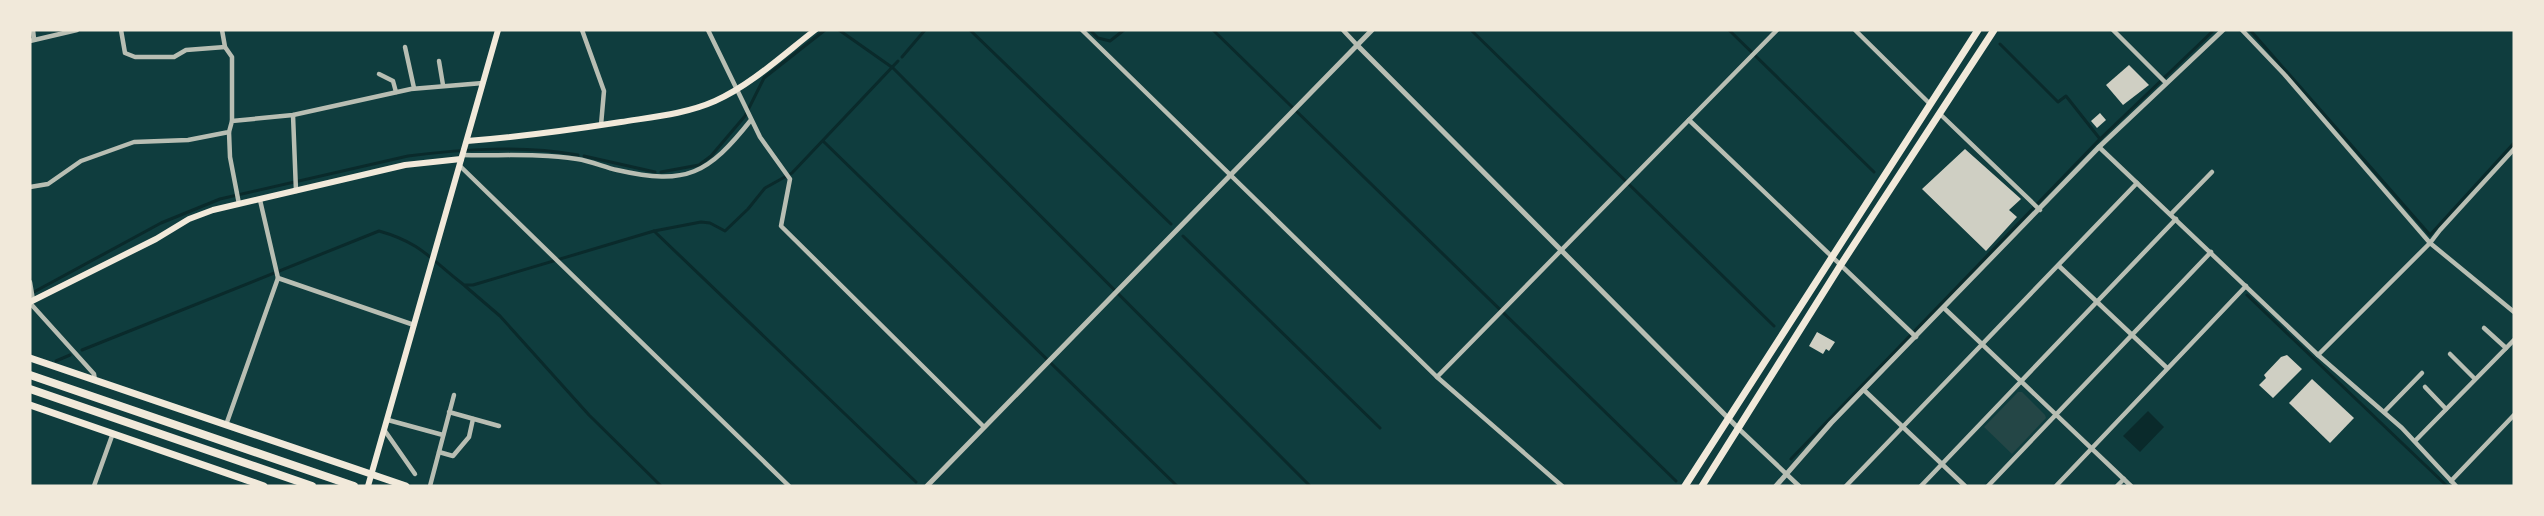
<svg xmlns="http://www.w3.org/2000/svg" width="2544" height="516" font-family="'Public Sans',sans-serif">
<rect width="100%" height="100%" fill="#0f3d3e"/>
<polygon fill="#244646" points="2018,392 2022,392 2045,415 2046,418 2012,454 1984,427"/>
<polygon fill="#0a2a2b" points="2148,411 2164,427 2140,452 2123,436"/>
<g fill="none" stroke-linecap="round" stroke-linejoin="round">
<g stroke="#0a2a2b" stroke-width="3">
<polyline points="839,30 893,68 1310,486"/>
<polyline points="970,30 1171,224"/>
<polyline points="1090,30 1098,38 1110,41 1124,30"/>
<polyline points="1213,30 1676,481"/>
<polyline points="1471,30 1774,326"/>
<polyline points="1729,30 1874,172"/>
<polyline points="2251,31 2430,235 2514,143"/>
<polyline points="2000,44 2058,102 2066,96 2100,139"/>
<polyline points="902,57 925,30"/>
<polyline points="823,141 1177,486"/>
<polyline points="584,156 655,172"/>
<polyline points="661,172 699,165 711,156 745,116 764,78 825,30"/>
<polyline points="654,231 916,482"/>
<polyline points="1183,236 1380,428"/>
<polyline points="465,286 500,316 589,415 661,486"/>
<path d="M 32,293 L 161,223 L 220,199 L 408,156 C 464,149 522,145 578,155"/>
<polyline points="2247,295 2447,486"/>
<path d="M 82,350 L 379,231 C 422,243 431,260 464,285 L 473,285 L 654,231 L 701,222 L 710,223 L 725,231 L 748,209 L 765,188 L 792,173 L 898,61"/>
<polyline points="56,361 70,355"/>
<polyline points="1791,459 2099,140 2214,30"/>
</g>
</g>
<g fill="#cfcfc3">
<polygon points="2129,65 2149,85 2123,105 2106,85"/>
<polygon points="2100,113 2106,120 2097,128 2091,121"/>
<polygon points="1965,149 2021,199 2009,210 2017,217 1986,251 1922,189"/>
<polygon points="1817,332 1835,342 1829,351 1826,349 1823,354 1809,346"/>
<polygon points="2287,355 2302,369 2273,398 2259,385 2266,378 2264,375 2281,357"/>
<polygon points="2312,379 2354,418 2330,443 2289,403"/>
</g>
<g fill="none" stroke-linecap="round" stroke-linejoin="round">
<g stroke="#b8beb3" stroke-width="4.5">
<polyline points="33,30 34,39"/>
<polyline points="121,30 125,53 135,57 174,57 186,50 225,47"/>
<polyline points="222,30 225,47 232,57 232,121"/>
<polyline points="582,30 604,91 601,125"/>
<polyline points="708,30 760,137 790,179 781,226 984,427"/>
<polyline points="1082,30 1437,377 1562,486"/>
<polyline points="1343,30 1357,45"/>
<polyline points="1855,30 1929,103"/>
<polyline points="2113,30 2166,83"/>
<polyline points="2242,30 2284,74 2430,243 2514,312"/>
<polyline points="30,41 77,30"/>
<polyline points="405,47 414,88"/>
<polyline points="439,61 443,85"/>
<polyline points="379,74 393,81 396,92"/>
<polyline points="1940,114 2040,210"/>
<polyline points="293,115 296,191"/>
<polyline points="1689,120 1916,337"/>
<polyline points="229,132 230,157 239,204"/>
<polyline points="2099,147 2318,355 2402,428 2456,486"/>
<path d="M 462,155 C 501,156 539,153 577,159 C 591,161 604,167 617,170 C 687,186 708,174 751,120"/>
<polyline points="460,166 789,486"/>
<polyline points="30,187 48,184 81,161 134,142 188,140 229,132 232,121 293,115 411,89 483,83"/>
<polyline points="260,200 278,278"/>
<polyline points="2171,214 2212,172"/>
<polyline points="2059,266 2167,368"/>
<polyline points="30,282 33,300"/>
<polyline points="30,303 94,374 95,380"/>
<polyline points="1944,308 2131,486"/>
<polyline points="2484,328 2506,348"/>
<polyline points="2450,354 2475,379"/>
<polyline points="2318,355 2430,243 2440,230 2514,149"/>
<polyline points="1437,377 1777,30"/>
<polyline points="2425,387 2446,409"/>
<polyline points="1865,391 1965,486"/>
<polyline points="449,412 499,426"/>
<polyline points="2384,412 2422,373"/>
<polyline points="388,420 443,435"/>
<polyline points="226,425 278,278 414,325"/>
<polyline points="1739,429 1799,486"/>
<polyline points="385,431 415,474"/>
<polyline points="2415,441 2514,340"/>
<polyline points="439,452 453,456 469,437 473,419"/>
<polyline points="2451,481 2514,415"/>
<polyline points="94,486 113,433"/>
<polyline points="430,486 454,395"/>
<polyline points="1846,486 2137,183"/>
<polyline points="1921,486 2176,219"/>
<polyline points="1988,486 2211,252"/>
<polyline points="2056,486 2246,286"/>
<polyline points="2117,486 2124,479"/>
</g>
<g stroke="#b8beb3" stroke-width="5">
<polyline points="1357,45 1739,429"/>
<polyline points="927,486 1372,30"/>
<polyline points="1776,486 1831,423 2099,147 2223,30"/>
</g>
<g stroke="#f1e9da" stroke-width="6">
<path d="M 467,141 C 519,137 570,130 621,122 C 652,117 686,114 715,101 C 751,85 784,54 815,30"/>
<polyline points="30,302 156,239 189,219 213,210 405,165 461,159"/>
<polyline points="368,486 498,30"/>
</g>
<g stroke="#f1e9da" stroke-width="7">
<polyline points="1685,486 1978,30"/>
<polyline points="1702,486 1840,266 1994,30"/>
</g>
<g stroke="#f1e9da" stroke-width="7">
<polyline points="30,358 406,486"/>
<polyline points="30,405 264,486"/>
</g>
<g stroke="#f1e9da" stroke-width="8">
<polyline points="30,375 354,486"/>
<polyline points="30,389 312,486"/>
</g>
</g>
<rect width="2544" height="516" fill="none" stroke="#f1e9da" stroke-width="63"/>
</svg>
